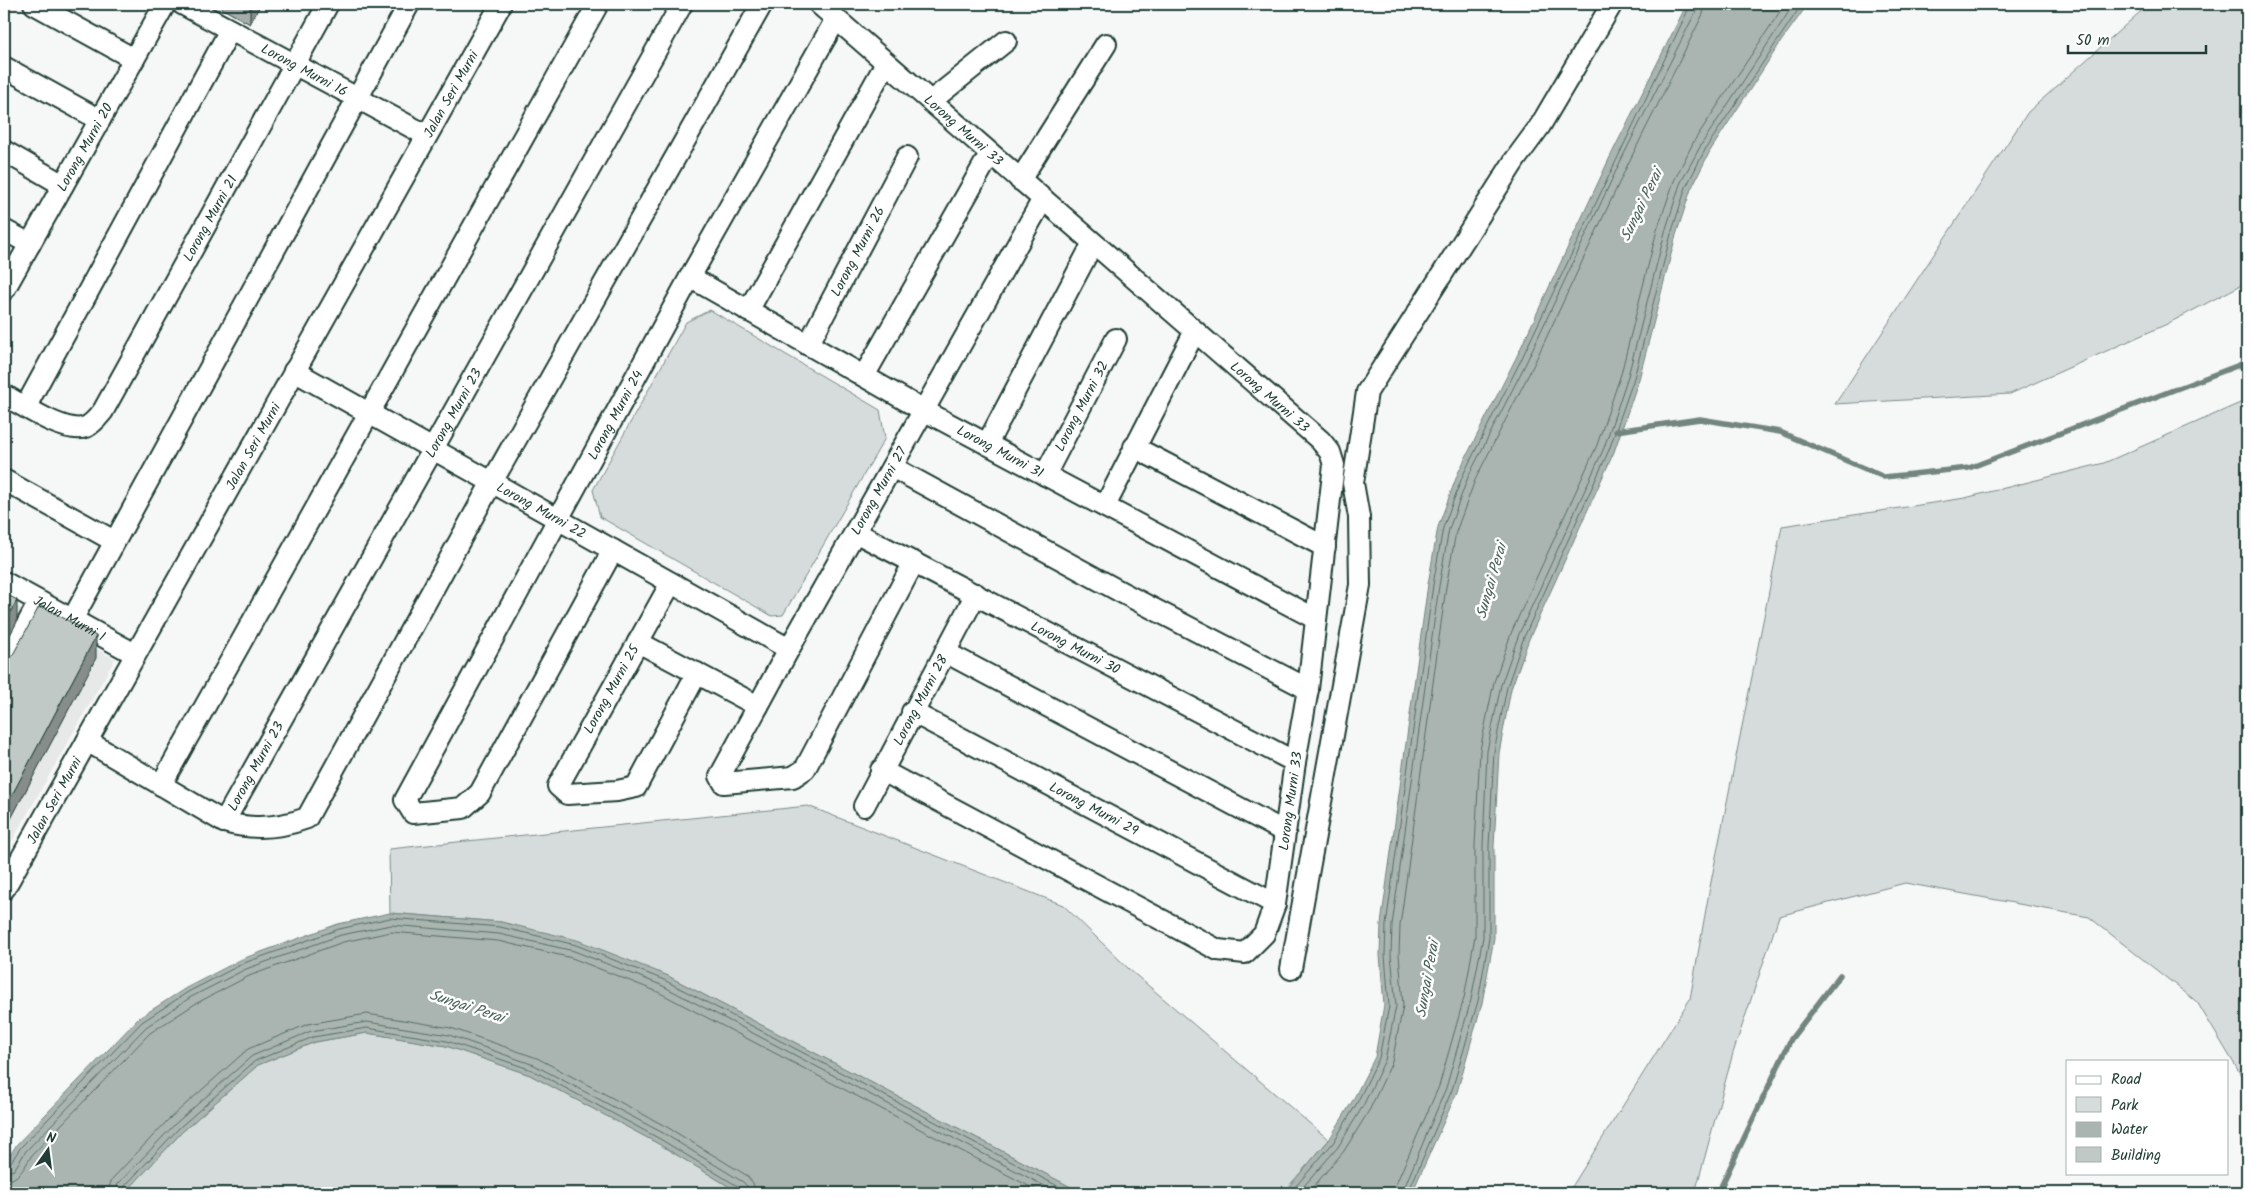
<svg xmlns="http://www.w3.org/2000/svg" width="2251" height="1197" font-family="Kalam,sans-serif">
<rect width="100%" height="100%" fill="#f6f7f7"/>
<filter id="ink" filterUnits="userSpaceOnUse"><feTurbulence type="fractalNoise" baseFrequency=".02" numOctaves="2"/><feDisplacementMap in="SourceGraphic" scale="10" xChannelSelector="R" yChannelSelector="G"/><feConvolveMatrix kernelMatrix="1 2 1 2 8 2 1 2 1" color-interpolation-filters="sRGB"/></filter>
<g filter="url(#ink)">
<polygon fill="#e6e9e8" points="4,599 115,659 4,855"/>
<g fill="#d6dcdb" stroke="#7a8c88">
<polygon points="2149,4 2247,4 2247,282 2167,324 2010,394 1835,404 2028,112"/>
<polygon points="710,310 880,410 885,438 783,615 772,616 600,517 593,490 686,322"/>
<polygon points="2247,400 2247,1085 2197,1002 2089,917 1905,883 1779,916 1733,1053 1695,1193 1568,1193 1690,999 1709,892 1782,526 1965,498 2104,463"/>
<polygon points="808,806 1063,905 1130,970 1329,1140 1283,1193 1082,1193 666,975 501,922 390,913 389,849"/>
<polygon points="367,1033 446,1046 530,1075 657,1143 740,1193 125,1193 182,1132 258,1065 315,1042"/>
</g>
<g fill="#aab5b1" stroke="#72857f">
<polygon points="1687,4 1808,4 1782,40 1710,151 1691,189 1676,235 1639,379 1614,452 1529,639 1511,689 1499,753 1494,846 1494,938 1482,1003 1457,1092 1412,1193 1283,1193 1329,1140 1353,1100 1375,1057 1384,1005 1380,955 1381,924 1428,584 1438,527 1458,473 1516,358 1611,155"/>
<polygon points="390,913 501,922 577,940 666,975 1082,1193 740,1193 657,1143 530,1075 446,1046 367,1033 315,1042 258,1065 182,1132 125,1193 4,1193 4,1165 17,1144 139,1018 186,988 242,959 338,924"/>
</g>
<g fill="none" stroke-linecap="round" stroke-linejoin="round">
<g stroke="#576d66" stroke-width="1">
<polyline points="4,1167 9,1165 21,1147 142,1022 188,992 244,963 339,929 390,918 500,927 576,945 664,980 1071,1193"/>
<polyline points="4,1173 14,1170 26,1151 146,1027 191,997 246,969 341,935 391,925 499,934 574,951 661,985 1058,1193"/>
<path d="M 4,1181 C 20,1180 24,1167 32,1155 L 150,1033 L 195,1004 L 249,976 L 343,942 L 391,932 L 498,941 L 572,958 L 658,992 L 1042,1193"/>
<polyline points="107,1193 112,1179 169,1119 248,1049 308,1024 367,1014 451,1028 537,1058 667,1127 746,1175 753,1183 756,1193"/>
<polyline points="115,1193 118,1184 175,1124 252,1056 311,1031 367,1022 449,1035 534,1065 663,1133 743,1182 747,1186 748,1193"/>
<polyline points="121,1193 123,1188 179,1128 255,1061 313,1037 367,1028 447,1041 532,1070 660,1139 739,1187 742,1193"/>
<polyline points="1290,1193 1333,1143 1357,1103 1379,1058 1389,1006 1385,955 1386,925 1433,585 1443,528 1463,475 1521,360 1691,4"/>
<polyline points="1298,1193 1338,1147 1363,1106 1385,1060 1396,1006 1391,955 1392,925 1439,586 1449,529 1468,477 1526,363 1621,160 1696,11 1697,4"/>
<polyline points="1308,1193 1344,1151 1370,1109 1392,1062 1403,1006 1399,954 1400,926 1446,587 1456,532 1475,480 1533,366 1628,164 1703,14 1705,4"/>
<polyline points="1394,1193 1396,1184 1439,1086 1464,998 1475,936 1475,846 1480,750 1494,682 1512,631 1597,445 1621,374 1657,230 1674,181 1694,141 1785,4"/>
<polyline points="1402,1193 1446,1088 1471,1000 1483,937 1483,846 1487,751 1501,685 1519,634 1604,448 1628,376 1665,232 1680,184 1701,145 1794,4"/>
<polyline points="1408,1193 1452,1090 1478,1001 1489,938 1489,846 1494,752 1507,687 1524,637 1609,450 1634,378 1671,234 1686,187 1706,148 1802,4"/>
</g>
<g stroke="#72857f" stroke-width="5.5">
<polyline points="1616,431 1700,419 1780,432 1884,477 1969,468 2247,362"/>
<polyline points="1718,1193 1791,1039 1840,975"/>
</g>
<defs>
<g id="minor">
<polyline points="34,4 134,59"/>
<path id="s1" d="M 182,4 L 426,135"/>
<path id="s2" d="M 819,4 L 1320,440 L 1330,452 L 1334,465 L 1308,689 L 1295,762 L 1275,904 L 1264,934 L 1245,953 L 1218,950 L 881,770"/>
<polyline points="4,67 100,120"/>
<polyline points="931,101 1006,41"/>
<polyline points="4,151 63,185"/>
<polyline points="1020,180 1106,44"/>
<polyline points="4,230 30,244"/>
<path id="s3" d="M 690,277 L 923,410 L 1316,619"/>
<path id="s4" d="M 4,290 L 165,4"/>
<polyline points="748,311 886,63"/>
<path id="s5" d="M 808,345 L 907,157"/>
<path id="s6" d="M 294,371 L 789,649"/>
<polyline points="864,376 990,154"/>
<path id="s7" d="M 4,395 C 23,405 65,435 86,427 C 94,423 98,417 103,411 L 328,4"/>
<polyline points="26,406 230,30"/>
<polyline points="987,444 1093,243"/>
<polyline points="1134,447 1325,547"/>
<polyline points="892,467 1121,592 1308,689"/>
<path id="s8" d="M 1045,475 L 1116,339"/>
<polyline points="4,480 114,541"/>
<polyline points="1105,506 1195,331"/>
<path id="s9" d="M 855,532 L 1295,762"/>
<path id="s10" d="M 613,550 L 480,793 L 463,808 L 413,813 L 405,800 L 690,277 L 836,19"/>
<path id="s11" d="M 914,562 L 805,769 L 793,777 L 724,783 L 720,776 L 789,649 L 1043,199"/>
<path id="s12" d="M 4,582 L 135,654"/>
<polyline points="671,583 558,786 567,794 617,791 636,787 697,673"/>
<polyline points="72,620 409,4"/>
<polyline points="638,642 758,706"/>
<polyline points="945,652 1285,832"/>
<polyline points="4,667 39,602"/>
<path id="s13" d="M 912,712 L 1275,904"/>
<path d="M 87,741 L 224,822 C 252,830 280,828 307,818 L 492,482 L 762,4"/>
<polyline points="161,785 598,4"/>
<path id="s14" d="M 864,806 L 976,594"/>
<path id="s15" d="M 224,822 L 682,4"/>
<path id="s16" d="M 4,889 L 501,4"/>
<polyline points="1291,969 1360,585 1359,517 1353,483 1367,392 1515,160 1540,126 1612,4"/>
</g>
</defs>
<use href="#minor" stroke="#1f3d34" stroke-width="24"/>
<use href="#minor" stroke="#fff" stroke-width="20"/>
</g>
<polygon fill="#a5adaa" stroke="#1f3d34" points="214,4 261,4 250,24"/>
<g fill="#868d8b" stroke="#1f3d34">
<polygon points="252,4 261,4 250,24 250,7"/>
<polygon points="17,600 17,622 4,646 4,624"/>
<polygon points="96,636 96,658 4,832 4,810"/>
</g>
<g fill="#c0c9c6" stroke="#1f3d34">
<polygon points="243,4 252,4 250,7"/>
<polygon points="4,593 17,600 4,624"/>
<polygon points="40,605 96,636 4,810 4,671"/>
</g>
</g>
<g text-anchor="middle" stroke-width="5" stroke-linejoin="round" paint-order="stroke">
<g font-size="14" fill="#1f3d34" stroke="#fff">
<text dy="5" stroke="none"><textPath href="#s1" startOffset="139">Lorong Murni 16</textPath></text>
<text dy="5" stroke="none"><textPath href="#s16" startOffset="912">Jalan Seri Murni</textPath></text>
<text dy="5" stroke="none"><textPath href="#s2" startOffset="192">Lorong Murni 33</textPath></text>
<text dy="5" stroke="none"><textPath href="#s4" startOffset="164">Lorong Murni 20</textPath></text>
<text dy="5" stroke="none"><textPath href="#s7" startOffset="334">Lorong Murni 21</textPath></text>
<text dy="5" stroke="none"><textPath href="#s5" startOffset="106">Lorong Murni 26</textPath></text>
<text dy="5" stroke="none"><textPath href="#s2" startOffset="598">Lorong Murni 33</textPath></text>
<text dy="5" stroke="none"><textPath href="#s8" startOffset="78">Lorong Murni 32</textPath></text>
<text dy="5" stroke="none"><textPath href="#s15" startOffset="469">Lorong Murni 23</textPath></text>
<text dy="5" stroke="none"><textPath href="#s10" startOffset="804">Lorong Murni 24</textPath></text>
<text dy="5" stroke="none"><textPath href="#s16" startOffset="508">Jalan Seri Murni</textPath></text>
<text dy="5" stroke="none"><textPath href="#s3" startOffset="356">Lorong Murni 31</textPath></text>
<text dy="5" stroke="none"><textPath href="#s11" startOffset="652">Lorong Murni 27</textPath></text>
<text dy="5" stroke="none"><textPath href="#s6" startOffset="284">Lorong Murni 22</textPath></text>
<text dy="5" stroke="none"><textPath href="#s12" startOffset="75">Jalan Murni 1</textPath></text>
<text dy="5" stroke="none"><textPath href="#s9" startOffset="249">Lorong Murni 30</textPath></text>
<text transform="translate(611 689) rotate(-61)" y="5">Lorong Murni 25</text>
<text dy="5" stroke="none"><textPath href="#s14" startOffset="120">Lorong Murni 28</textPath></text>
<text dy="5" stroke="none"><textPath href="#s15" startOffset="64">Lorong Murni 23</textPath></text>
<text dy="5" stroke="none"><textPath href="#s16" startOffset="102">Jalan Seri Murni</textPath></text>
<text transform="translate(1290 801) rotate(-82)" y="5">Lorong Murni 33</text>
<text dy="5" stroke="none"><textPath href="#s13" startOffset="206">Lorong Murni 29</textPath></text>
</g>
<g font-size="15" font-style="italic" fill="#49615a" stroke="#fff">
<text transform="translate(1641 205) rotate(-64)" y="5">Sungai Perai</text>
<text transform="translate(1491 581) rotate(-74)" y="5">Sungai Perai</text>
<text transform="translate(1427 979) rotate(-80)" y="5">Sungai Perai</text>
<text transform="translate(467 1006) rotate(18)" y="5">Sungai Perai</text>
</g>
</g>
<rect width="2251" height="1197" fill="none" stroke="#fff" stroke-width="20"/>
<rect x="10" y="10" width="2231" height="1177" fill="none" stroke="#1f3d34" stroke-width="2" filter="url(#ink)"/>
<rect x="2066" y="1060" width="162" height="115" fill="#ffffff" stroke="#a5b1ae"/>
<rect x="2076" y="1076" width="25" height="8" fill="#ffffff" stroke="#a5b1ae"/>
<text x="2111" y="1084" font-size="15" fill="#1f3d34">Road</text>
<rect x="2076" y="1097" width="25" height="15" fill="#d6dcdb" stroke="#a5b1ae"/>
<text x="2111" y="1110" font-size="15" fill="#1f3d34">Park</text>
<rect x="2076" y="1122" width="25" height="15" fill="#aab5b1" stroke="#a5b1ae"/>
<text x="2111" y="1134" font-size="15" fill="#1f3d34">Water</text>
<rect x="2076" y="1147" width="25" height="15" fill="#c0c9c6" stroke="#a5b1ae"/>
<text x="2111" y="1160" font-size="15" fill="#1f3d34">Building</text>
<g transform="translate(48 1150) rotate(14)" stroke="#ffffff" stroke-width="4" paint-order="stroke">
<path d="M0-4L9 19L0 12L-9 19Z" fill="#1f3d34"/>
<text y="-8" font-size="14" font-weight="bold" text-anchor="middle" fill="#1f3d34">N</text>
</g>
<path d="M2068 45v8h138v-8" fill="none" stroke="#1f3d34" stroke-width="2.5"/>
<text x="2076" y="45" font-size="15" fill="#1f3d34" stroke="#ffffff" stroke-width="4" paint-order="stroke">50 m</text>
</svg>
